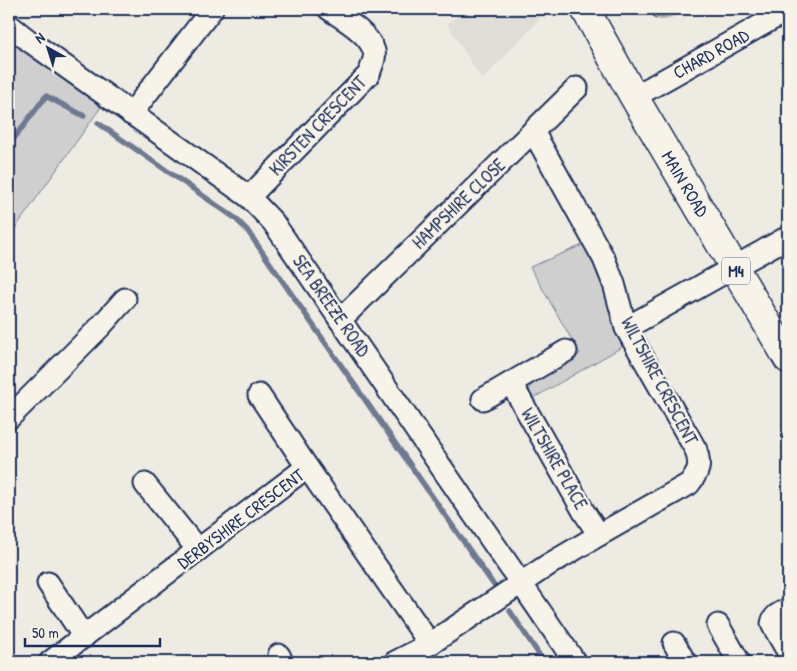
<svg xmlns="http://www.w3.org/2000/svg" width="797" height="671" font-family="'Patrick Hand',sans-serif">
<defs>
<filter id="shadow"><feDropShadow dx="5.5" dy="3" stdDeviation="1" flood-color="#0004"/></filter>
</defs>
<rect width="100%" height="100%" fill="#eeebe2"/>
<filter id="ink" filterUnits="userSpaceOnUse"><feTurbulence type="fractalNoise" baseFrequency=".02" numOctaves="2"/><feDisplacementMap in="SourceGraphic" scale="10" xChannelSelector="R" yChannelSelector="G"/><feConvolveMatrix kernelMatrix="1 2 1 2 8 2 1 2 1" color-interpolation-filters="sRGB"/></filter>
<g filter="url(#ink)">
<polygon fill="#deddd8" points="467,9 549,9 482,80 447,23"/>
<g fill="#cfcfcf" stroke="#757f96">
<polygon points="9,36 101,107 9,237"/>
<polygon points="585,244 600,271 622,347 530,400 529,397 530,387 536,378 580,354 530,267"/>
</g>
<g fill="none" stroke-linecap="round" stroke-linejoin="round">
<g stroke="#6e7992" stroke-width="5.5">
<polyline points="98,123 235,218 247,230 493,584"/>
<polyline points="9,145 46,96 84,116"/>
<polyline points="510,611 544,662"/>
</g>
</g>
<polygon fill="#babdc2" stroke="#1b2f5e" filter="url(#shadow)" points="650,9 673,9 655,19"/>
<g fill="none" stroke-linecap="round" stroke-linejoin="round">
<defs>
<g id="minor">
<polyline points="9,25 28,40 249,197 273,222 575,662"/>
<polyline points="634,97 788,10"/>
<polyline points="131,114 212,9"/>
<path d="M 249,197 L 369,74 C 371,67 376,58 374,51 C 369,33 343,19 329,9"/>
<polyline points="340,320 577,88"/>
<polyline points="626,328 788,237"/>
<polyline points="511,383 584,512 599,535"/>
<polyline points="259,395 307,467"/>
<polyline points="483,399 566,351"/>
<polyline points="9,418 100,327 125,299"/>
<polyline points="145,484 198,550"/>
<polyline points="48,583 84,637"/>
<path d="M 788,609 C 781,613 773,615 772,624 L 788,652"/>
<polyline points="718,625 739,662"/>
<polyline points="674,643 685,662"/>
<polyline points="279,655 282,662"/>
<polyline points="50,662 307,467 430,644"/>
<path d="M 395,662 L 430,644 L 548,565 L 599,535 L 689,484 C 699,471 701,466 696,450 L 626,328 L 614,284 L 604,259 L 533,131"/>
</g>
<polyline id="major" points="585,9 634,97 788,359"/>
</defs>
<use href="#minor" stroke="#1b2f5e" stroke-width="25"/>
<use href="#major" stroke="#1b2f5e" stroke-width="31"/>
<use href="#minor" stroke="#f7f3e8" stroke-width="21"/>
<use href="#major" stroke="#f7f3e8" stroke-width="28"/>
</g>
</g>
<g text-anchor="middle" stroke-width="5" stroke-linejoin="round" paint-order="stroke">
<rect fill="#f7f3e8" stroke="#5d6a87" stroke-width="1" x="722" y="257.5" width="28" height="27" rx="4"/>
<g font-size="16" font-weight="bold" fill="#1b2f5e">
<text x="736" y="277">M4</text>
</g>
<g font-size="18" fill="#1b2f5e" stroke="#f7f3e8">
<text transform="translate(711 54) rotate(-29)" y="6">CHARD ROAD</text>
<text transform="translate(318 126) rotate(-46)" y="6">KIRSTEN CRESCENT</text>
<text transform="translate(685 184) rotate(59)" y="6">MAIN ROAD</text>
<text transform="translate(459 204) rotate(-44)" y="6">HAMPSHIRE CLOSE</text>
<text transform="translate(331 306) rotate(55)" y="6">SEA BREEZE ROAD</text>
<text transform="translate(659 381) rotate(62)" y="6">WILTSHIRE CRESCENT</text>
<text transform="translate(554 459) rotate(60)" y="6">WILTSHIRE PLACE</text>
<text transform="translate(241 519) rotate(-37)" y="6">DERBYSHIRE CRESCENT</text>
</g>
</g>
<rect width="797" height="671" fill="none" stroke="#f7f3e8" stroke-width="30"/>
<rect x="15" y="15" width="767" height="641" fill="none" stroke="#1b2f5e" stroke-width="2" filter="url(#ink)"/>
<g transform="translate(48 48) rotate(321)" stroke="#f7f3e8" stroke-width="4" paint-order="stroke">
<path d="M0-4L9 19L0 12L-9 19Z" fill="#1b2f5e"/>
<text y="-8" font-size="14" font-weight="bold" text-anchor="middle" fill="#1b2f5e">N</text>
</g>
<path d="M25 638v8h135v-8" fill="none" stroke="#1b2f5e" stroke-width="2.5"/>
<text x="32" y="638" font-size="15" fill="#1b2f5e" stroke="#f7f3e8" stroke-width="4" paint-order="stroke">50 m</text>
</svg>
